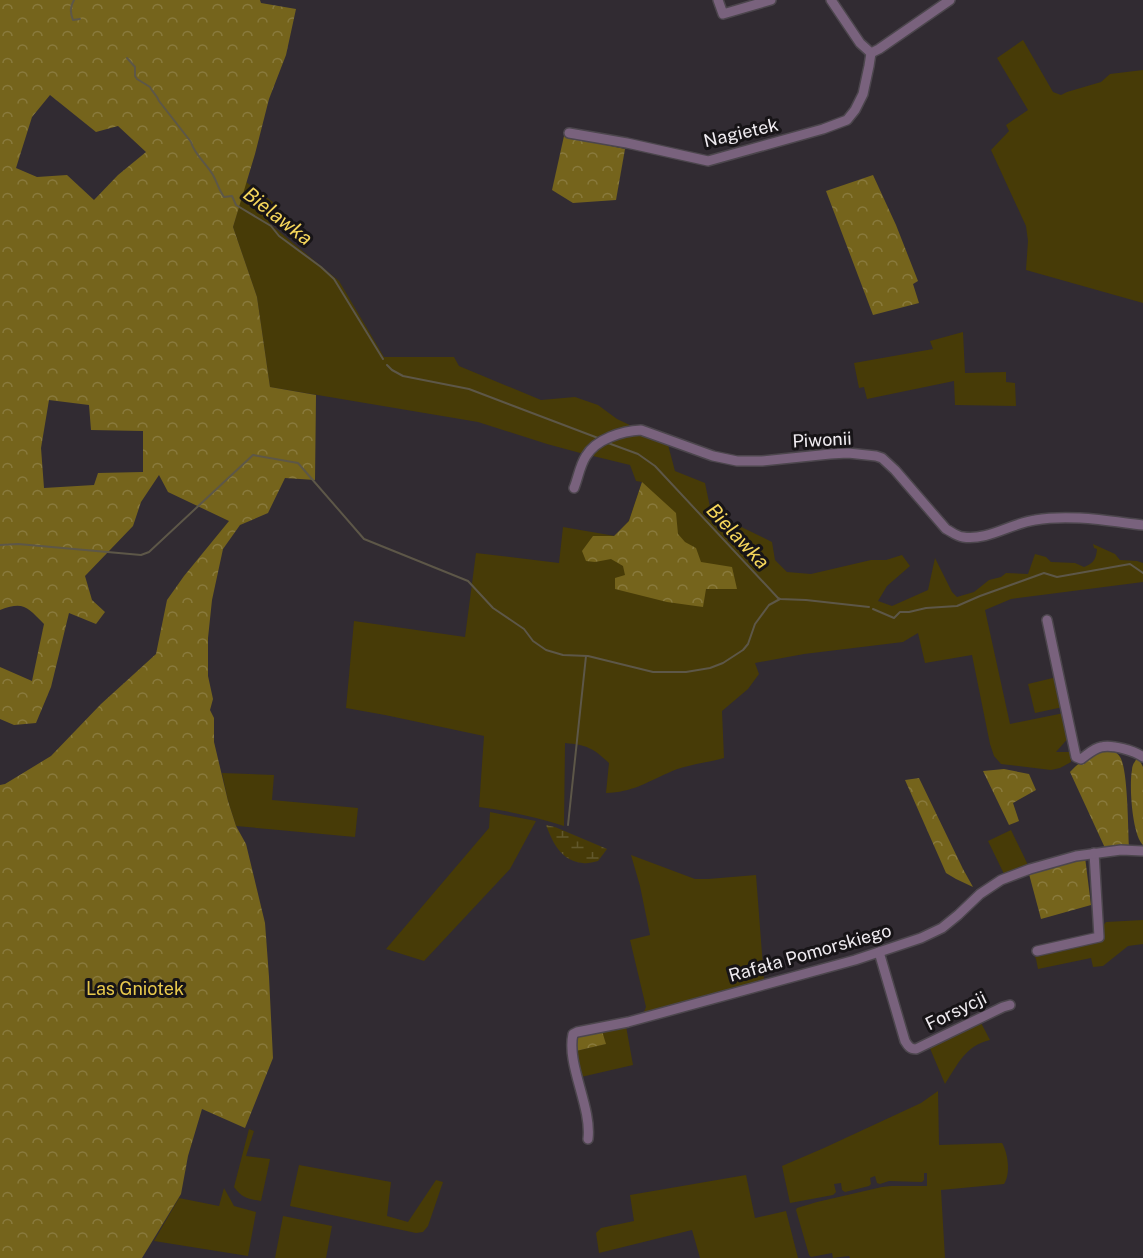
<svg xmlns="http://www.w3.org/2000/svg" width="1143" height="1258" font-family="'Public Sans',sans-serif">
<defs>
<pattern id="forest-crowns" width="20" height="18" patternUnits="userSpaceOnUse" patternTransform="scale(1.5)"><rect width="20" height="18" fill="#75641c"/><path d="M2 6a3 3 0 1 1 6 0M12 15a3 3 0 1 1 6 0" fill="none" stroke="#897a3d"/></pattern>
<pattern id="wetland-marsh" width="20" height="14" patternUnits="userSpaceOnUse" patternTransform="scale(1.5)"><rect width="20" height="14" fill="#473b07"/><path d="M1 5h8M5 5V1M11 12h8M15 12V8" fill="none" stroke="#62582c"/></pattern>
</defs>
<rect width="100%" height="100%" fill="#312b32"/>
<g fill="#473b07">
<polygon points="1023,40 1053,92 1061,95 1067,92 1101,82 1110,74 1143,70 1143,303 1026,270 1028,241 1026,226 991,150 1009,131 1006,125 1028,110 997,58"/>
<polygon points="246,182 273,202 270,224 339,281 384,357 454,357 459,366 541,400 575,397 598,405 617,419 636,428 584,454 547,444 478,422 270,387 257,297 233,227"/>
<polygon points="963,332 965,373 1006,372 1006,382 1015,383 1016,406 955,405 954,381 867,399 864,387 859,388 854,363 933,349 930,341"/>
<path d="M 630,432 L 667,441 L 675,471 L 705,483 L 710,507 L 731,522 L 772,542 L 775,560 L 787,572 L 811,574 L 871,560 L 886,560 L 902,555 L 910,566 L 887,586 L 878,601 L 892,606 L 928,590 L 935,558 L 952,592 L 957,597 L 974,592 L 989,580 L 1001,577 L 1006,573 L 1028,574 L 1035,554 L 1046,557 L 1051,562 L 1075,563 L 1084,567 C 1094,563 1096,559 1097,549 L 1094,548 L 1093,544 L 1115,554 L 1120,560 L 1137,561 L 1143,563 L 1143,582 L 1011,599 L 985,610 L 1010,724 L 1064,713 L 1070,736 L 1056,752 L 1070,752 L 1071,762 L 1060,768 L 1051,770 L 1001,764 L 994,756 L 990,744 L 972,655 L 925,663 L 918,633 L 903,642 L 804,654 L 755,663 L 759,674 L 748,689 L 722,711 L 724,758 C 706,763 684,765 668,773 C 645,783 633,792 606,793 L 609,763 C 593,748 587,745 565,743 L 564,826 C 536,817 509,811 479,807 L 484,736 L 385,715 L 346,708 L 354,621 L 465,637 L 476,553 L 559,563 L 563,527 L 615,536 L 629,521 L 642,482 L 636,481 L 630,465 L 589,455 L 596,448 Z"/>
<polygon points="1057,677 1063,707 1035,713 1028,684"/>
<polygon points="222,773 274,775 272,800 358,808 355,837 236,826 228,801"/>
<polygon points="490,812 536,821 510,869 424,961 386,949 489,828"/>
<polygon points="1011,830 1028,865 1004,874 988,841"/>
<polygon points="631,855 695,879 708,879 756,875 764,980 643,1014 646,1007 630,940 650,935 640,886"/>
<polygon points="1143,920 1143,944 1128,946 1103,966 1093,967 1091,958 1038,969 1036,959 1034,955 1101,941 1102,927 1106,922"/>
<path d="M 980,1021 L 990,1040 C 965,1046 958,1064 945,1084 L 929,1046 Z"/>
<polygon points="626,1026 633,1065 581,1077 576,1051 605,1044 602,1031"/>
<path d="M 938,1091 L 939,1145 L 1002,1143 C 1008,1153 1011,1174 1004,1184 L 941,1190 L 945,1258 L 850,1258 L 849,1256 L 833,1258 L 832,1253 L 811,1257 L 809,1255 L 796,1210 L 797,1208 L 817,1202 L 882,1187 L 891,1186 L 927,1186 L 927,1173 L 924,1173 L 924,1180 L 922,1182 L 889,1181 L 880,1184 L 877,1183 L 875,1176 L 870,1178 L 871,1184 L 869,1186 L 845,1192 L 842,1190 L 841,1183 L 834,1184 L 836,1192 L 833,1195 L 790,1203 L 782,1166 L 824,1148 L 921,1103 Z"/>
<path d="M 249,1129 L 254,1131 L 246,1156 L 270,1159 L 261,1201 C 248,1199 242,1198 234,1187 Z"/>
<polygon points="299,1165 391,1182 387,1216 408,1222 436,1180 443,1182 428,1226 423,1232 416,1233 290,1206"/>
<polygon points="746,1175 755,1218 786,1211 798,1258 700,1258 692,1230 599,1253 596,1233 601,1228 634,1221 630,1195"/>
<polygon points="224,1188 234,1206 256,1212 248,1256 154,1241 179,1198 219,1206"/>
<polygon points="283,1216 332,1226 326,1258 275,1258"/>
</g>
<g fill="url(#forest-crowns)" fill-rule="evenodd">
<path d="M 0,0 L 260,0 L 261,3 L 296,9 L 286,55 L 269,99 L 255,154 L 233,227 L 257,297 L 270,387 L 316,395 L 315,480 L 285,478 L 268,513 L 240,525 L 223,549 L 212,600 L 208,638 L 208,676 L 213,699 L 210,710 L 214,718 L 214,742 L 228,801 L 236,826 L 246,844 L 265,923 L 269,977 L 273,1058 L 245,1128 L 202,1109 L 188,1156 L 181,1194 L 142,1258 L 0,1258 L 0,785 L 5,784 L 51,756 L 101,704 L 156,654 L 167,600 L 184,576 L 229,521 L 168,492 L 159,475 L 141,502 L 133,526 L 85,576 L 92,600 L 105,612 L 96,624 L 69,613 L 51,687 L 36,723 L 14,725 L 0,719 L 0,667 L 32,681 L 44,624 C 27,607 24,601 0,610 ZM 50,95 L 96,132 L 118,126 L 146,152 L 118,175 L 94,200 L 67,175 L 37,177 L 16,168 L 32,117 ZM 49,400 L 89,405 L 91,430 L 143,431 L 143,472 L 98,473 L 94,485 L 44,488 L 41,448 Z"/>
<polygon points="564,136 625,149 616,200 573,203 552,190"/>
<polygon points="873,175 896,225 918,281 913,284 919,303 873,315 826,191"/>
<polygon points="642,482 676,513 678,534 685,542 696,548 701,562 732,567 737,589 706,589 703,607 667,602 615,589 615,578 625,575 623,566 611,559 595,562 586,561 582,551 593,536 614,536 629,521"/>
<path d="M 1108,750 C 1113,751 1117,752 1120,757 C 1128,769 1128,829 1129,846 L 1105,848 L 1070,772 C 1080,761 1093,752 1108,750 Z"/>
<path d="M 1138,757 L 1143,767 L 1143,845 C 1132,835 1129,785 1132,770 C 1132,765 1135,761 1138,757 Z"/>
<polygon points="1004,769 1029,774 1036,790 1013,803 1019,821 1009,825 983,771"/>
<polygon points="919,778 963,869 973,887 956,879 946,873 905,780"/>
<polygon points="1085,857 1091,905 1041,919 1029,874 1049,866"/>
<polygon points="602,1031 606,1044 576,1051 575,1038 579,1035"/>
</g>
<path fill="url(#wetland-marsh)" d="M 546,825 L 555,827 L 607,849 L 598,861 C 593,862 587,864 583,863 C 561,861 553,843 546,825 Z"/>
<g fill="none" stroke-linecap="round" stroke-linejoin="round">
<g stroke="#5d5748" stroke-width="2">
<path d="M 74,0 C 70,7 70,12 73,20 L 80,19"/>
<path d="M 127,58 L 135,67 L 135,76 L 137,79 L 150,87 C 152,92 157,95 159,101 L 191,142 C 194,154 206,163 213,175 C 217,182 219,190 224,197 L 232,196 L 236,205 L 271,226 L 279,236 L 321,267 L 334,279 L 383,359"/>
<polyline points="387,365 392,370 403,376 469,389 598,438"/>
<polyline points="608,443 638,454 655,466 778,598 780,599 806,600 869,607"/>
<polyline points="0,545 18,544 141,555 149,552 253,455 298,463 364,539 468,581 493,608 524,629 533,641 546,650 563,655 588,656 653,672 686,672 710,668 723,663 743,650 748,644 755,624 769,605 780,599"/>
<path d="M 873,609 C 880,612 887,615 894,618 L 900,612 L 909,612 L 926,608 L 957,606 L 980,596 L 1044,573 L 1057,577 L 1130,564 L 1143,573"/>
<polyline points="568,825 586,656"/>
</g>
<defs>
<g id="street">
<polyline points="718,0 723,14 771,0"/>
<polyline points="831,0 860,43 871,53"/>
<polyline points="871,53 879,49 950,0"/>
<polyline points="569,133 627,143 708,161 823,129 847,120 855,110 863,94 869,66 871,53"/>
<path d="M 574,488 C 578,478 580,465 586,456 C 596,439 622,431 641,430 L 713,456 L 737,461 L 762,461 L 830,454 L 848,453 L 876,456 L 882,458 L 895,470 L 946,529 C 952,532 956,536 963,537 C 987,541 1012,523 1035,520 C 1071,514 1108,521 1143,525"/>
<path d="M 1047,620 L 1076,757 L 1081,759 C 1087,755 1094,748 1101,747 C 1112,744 1135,751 1143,757"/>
<polyline points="1037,951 1099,937 1094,853"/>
<path d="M 879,952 L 905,1041 C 908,1046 910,1049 916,1049 L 1003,1007 L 1010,1005"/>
<path d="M 588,1139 C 592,1107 566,1064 573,1034 L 577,1032 L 628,1022 L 855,960 L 921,938 L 942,928 L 958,915 L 980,894 L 1001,880 L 1030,869 L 1076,856 L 1121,850 L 1143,851"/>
</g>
</defs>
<use href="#street" stroke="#4c464d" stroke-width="12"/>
<use href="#street" stroke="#79627d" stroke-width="9"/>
</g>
<g text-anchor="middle" stroke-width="6" stroke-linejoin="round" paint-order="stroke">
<g font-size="18" fill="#f0ecf1" stroke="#171417">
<text transform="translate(741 133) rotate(-13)" y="6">Nagietek</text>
<text transform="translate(822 440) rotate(-3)" y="6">Piwonii</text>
<text transform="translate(810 953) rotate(-16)" y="6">Rafała Pomorskiego</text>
<text transform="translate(956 1011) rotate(-26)" y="6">Forsycji</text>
</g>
<g font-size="18" fill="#e8c94d" stroke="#171417">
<text x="135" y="995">Las Gniotek</text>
</g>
<g font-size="20" font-style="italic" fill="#f5d65b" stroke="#171417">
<text transform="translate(278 216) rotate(38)" y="7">Bielawka</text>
<text transform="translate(738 536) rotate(47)" y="7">Bielawka</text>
</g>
</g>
</svg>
